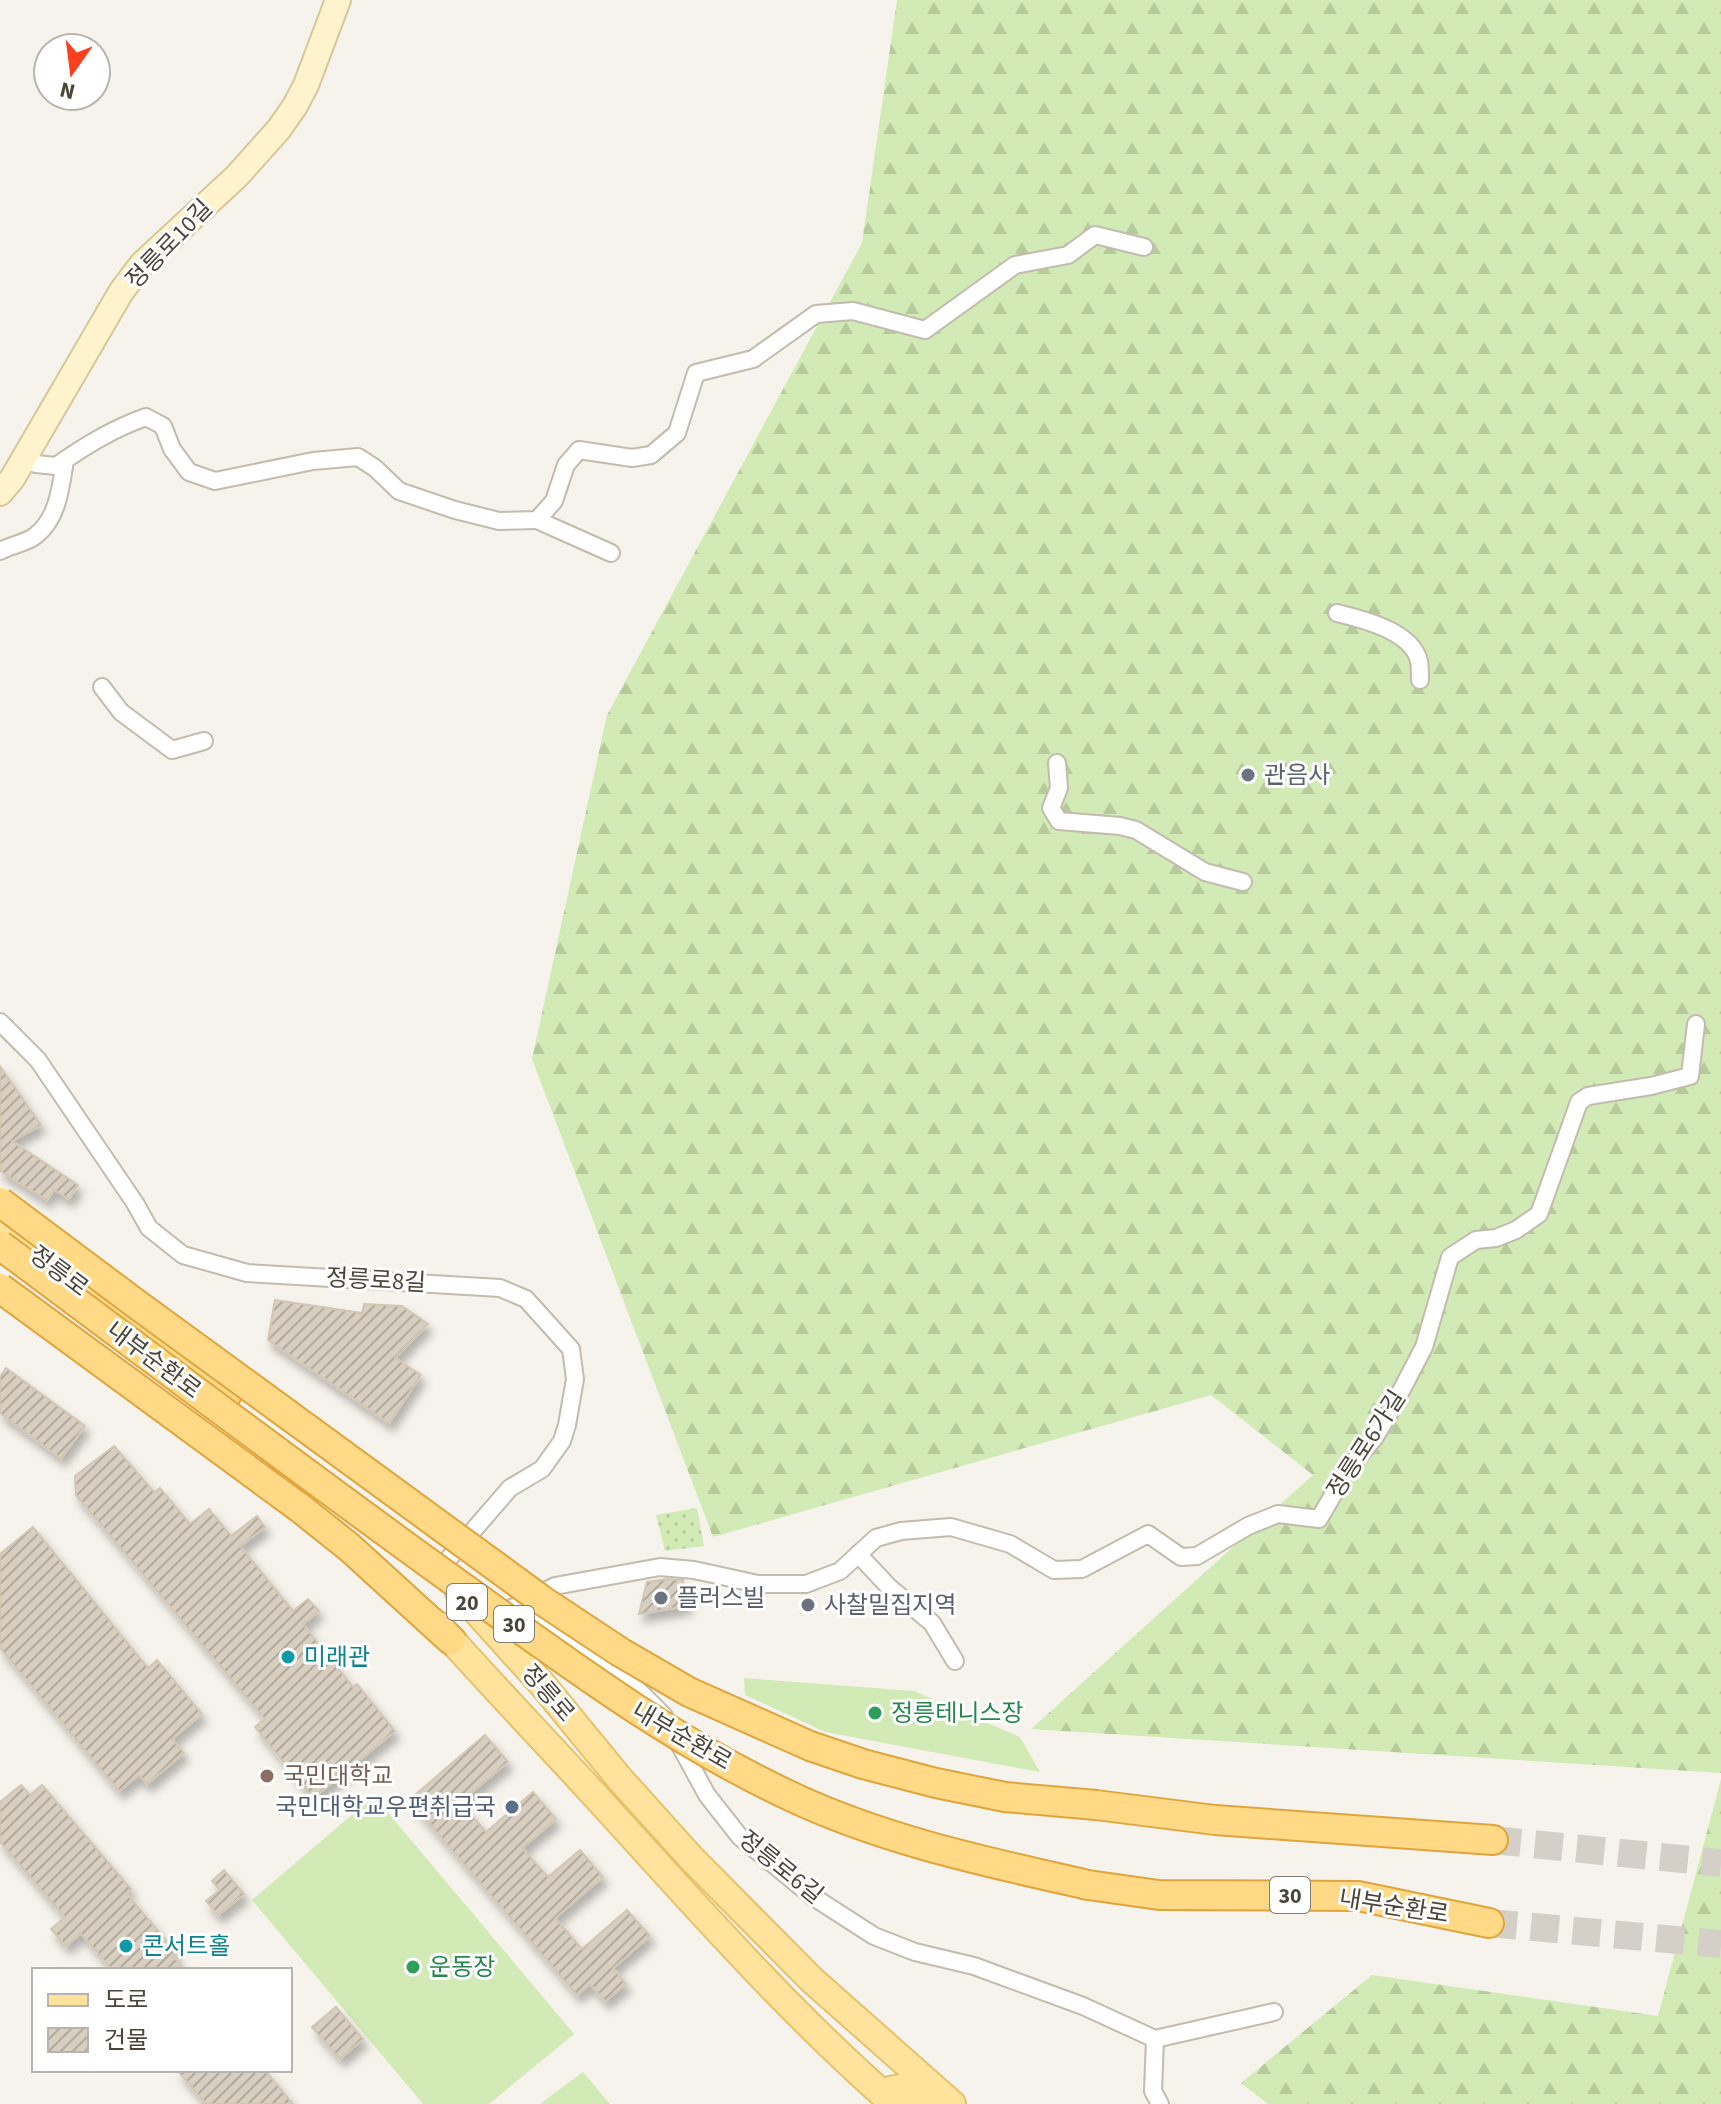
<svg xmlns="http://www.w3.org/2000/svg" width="1721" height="2104" font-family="'Source Sans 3','Noto Sans KR',sans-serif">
<defs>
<pattern id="forest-firs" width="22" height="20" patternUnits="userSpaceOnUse" patternTransform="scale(2)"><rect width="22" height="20" fill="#d2eab5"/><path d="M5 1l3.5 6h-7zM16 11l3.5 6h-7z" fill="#b6ca9c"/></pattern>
<pattern id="park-dots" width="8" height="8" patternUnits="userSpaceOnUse" patternTransform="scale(2)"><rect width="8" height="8" fill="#d2eab5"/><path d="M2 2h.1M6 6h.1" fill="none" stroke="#b6ca9c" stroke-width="1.8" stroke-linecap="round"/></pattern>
<pattern id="building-hatch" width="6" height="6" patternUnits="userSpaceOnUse" patternTransform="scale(2)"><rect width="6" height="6" fill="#d8cfc1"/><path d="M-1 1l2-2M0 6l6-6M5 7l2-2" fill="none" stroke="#b1aa9e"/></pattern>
<filter id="shadow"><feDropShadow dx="4.5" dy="8" stdDeviation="4" flood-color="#0004"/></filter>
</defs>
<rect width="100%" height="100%" fill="#f6f3ec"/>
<g fill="url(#forest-firs)">
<polygon points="897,0 1721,0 1721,1773 1031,1729 1313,1475 1211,1395 713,1537 532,1059 607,715 862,243"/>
<polygon points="1721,1779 1721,2104 1268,2104 1241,2083 1372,1975 1658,2016"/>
</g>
<polygon fill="url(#park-dots)" points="697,1508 704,1546 665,1551 656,1515"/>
<g fill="#d2eab5">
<polygon points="744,1678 914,1691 1020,1737 1040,1772 825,1732 745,1695"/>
<polygon points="374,1796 574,2034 489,2104 423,2104 252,1900"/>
<polygon points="583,2072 610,2104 540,2104"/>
</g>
<g fill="url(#building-hatch)" stroke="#d3c7b4" stroke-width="2" filter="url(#shadow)">
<polygon points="0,1066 41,1125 12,1141 78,1185 69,1199 54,1190 47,1200 0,1171"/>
<polygon points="275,1300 362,1313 364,1304 402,1306 428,1324 395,1358 421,1375 389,1423 268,1340"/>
<polygon points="6,1368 85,1426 61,1458 0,1413 0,1377"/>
<polygon points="114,1446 154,1492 160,1488 190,1524 209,1509 231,1536 257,1516 265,1527 240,1546 293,1611 308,1599 319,1611 303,1624 353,1687 357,1684 395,1731 313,1798 255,1727 265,1719 76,1495 75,1476"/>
<polygon points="33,1527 148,1668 157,1660 202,1714 172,1739 184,1753 147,1784 139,1775 119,1791 0,1648 0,1554"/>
<polygon points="667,1579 683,1580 687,1606 639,1614 647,1582"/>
<polygon points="485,1735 508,1762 460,1802 486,1832 533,1792 556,1819 522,1848 548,1877 580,1850 603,1877 555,1918 582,1949 627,1910 650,1936 613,1968 626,1984 605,2001 590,1984 577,1995 409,1800"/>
<polygon points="21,1785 30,1795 42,1785 131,1889 126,1893 177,1953 173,1956 184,1970 112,1970 81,1933 66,1946 59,1938 51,1929 65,1917 0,1842 0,1802"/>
<polygon points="224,1870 244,1894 218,1915 206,1901 220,1890 212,1881"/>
<polygon points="336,2007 363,2039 340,2059 312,2027"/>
<polygon points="177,2070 265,2070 293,2104 206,2104"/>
</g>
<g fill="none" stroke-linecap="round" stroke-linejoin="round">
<g stroke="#d4d0c8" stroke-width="28" stroke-dasharray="28 14" stroke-linecap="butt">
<polyline points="1493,1840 1721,1863"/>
<polyline points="1489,1923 1721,1944"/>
</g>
<defs>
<g id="minor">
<path d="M 24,458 L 36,464 L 56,466 C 85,446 112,429 146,417 L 163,426 L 172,449 L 189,472 L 215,481 L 313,461 L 358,457 L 375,468 L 399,491 L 455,510 L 499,521 L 537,520 L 554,501 L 566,465 L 579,450 L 632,458 L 651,455 L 677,433 L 696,373 L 753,359 L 816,314 L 853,311 L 925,330 L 1015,265 L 1068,255 L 1095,235 L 1144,247"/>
<polyline points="537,520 611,553"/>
<path d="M 0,551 C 11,545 26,543 35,536 C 58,519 61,486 65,460"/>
<path d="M 1337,613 C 1362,619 1412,631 1419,661 C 1420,667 1420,674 1420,680"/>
<polyline points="102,687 121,712 172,750 204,741"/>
<polyline points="1057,763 1059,788 1051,808 1059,821 1120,826 1136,830 1205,872 1243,882"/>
<polyline points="0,1022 38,1060 135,1203 149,1228 183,1255 247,1273 500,1288 526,1299 571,1349 575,1379 567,1425 562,1441 542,1469 510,1488 439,1570 444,1572"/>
<polyline points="858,1554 890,1588 932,1623 955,1661"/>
<polyline points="512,1608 555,1586 660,1567 694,1570 758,1584 806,1584 840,1571 876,1538 901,1531 951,1527 1010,1544 1054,1570 1082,1569 1148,1534 1181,1557 1197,1556 1248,1526 1278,1514 1319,1519 1348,1469 1375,1437 1390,1412 1424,1347 1450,1257 1476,1240 1496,1238 1516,1230 1539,1214 1579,1102 1588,1096 1651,1086 1690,1076 1696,1024"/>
<polyline points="524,1616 638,1690 664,1716"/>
<polyline points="677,1740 707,1795 740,1837 812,1896 874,1936 915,1952 974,1966 1083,2006 1155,2039 1274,2012"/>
<polyline points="1155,2039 1153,2091 1160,2104"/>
</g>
<polyline id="secondary" points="0,493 12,479 121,292 142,264 237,176 279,129 295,106 306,85 338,0"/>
<g id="primary">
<polyline points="0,1226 122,1318"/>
<polyline points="459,1592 542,1684 619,1778 692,1859 812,1980 952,2104"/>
<path d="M 438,1625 C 495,1689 554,1750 611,1813 C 702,1913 792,2015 894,2104"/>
<polyline points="890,2100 890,2090 900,2088 922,2104"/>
</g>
<g id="trunk">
<polyline points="107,1297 226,1396"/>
<polyline points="300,1508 349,1547 451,1640"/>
<polyline points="1096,1805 1215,1820 1493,1840"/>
<polyline points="1088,1885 1159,1895 1358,1896 1489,1923"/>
</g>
</defs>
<use href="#minor" stroke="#c2bbae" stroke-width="20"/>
<use href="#secondary" stroke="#d6c79b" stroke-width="28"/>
<use href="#primary" stroke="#e6c16a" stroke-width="30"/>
<use href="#trunk" stroke="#e0a43c" stroke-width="32"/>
<use href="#minor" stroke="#fff" stroke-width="16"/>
<use href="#secondary" stroke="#fff3cd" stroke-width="24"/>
<use href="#primary" stroke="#ffe39c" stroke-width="26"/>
<use href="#trunk" stroke="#ffd985" stroke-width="28"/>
<defs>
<g id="trunk-bridge">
<polyline points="0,1202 135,1303 543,1601 620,1652 689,1692 810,1746 863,1764 936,1783 1005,1797 1096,1805"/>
<path d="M 0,1245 C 156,1361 311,1479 469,1592 C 572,1666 673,1741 788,1795 C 882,1840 987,1862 1088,1885"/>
<polyline points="0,1288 300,1508"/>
</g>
</defs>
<use href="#trunk-bridge" stroke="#e0a43c" stroke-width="32" stroke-linecap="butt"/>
<use href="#trunk-bridge" stroke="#ffd985" stroke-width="28"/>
</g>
<g fill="#6b7280" stroke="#fff" stroke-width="3">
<circle cx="1248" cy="775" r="8"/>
<circle cx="661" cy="1598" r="8"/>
<circle cx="808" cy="1605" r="8"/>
</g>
<g fill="#0f9aa8" stroke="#fff" stroke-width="3">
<circle cx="288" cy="1657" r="8"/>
<circle cx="126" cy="1946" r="8"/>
</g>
<g fill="#2e9e5b" stroke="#fff" stroke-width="3">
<circle cx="875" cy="1713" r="8"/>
<circle cx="413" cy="1967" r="8"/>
</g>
<circle fill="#8d6e63" stroke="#fff" stroke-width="3" cx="267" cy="1776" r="8"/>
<circle fill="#5c6f8a" stroke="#fff" stroke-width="3" cx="512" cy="1807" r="8"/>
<g text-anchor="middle" stroke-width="6" stroke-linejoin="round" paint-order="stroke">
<g fill="#fff" stroke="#817c74" stroke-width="2">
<rect x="447" y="1584" width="40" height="36" rx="6"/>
<rect x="494" y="1606" width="40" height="36" rx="6"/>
<rect x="1270" y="1877" width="40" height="36" rx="6"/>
</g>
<g font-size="22" font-weight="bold" fill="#4b4439">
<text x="467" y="1610">20</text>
<text x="514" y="1632">30</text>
<text x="1290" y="1903">30</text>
</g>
<g font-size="24" fill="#4b4439" stroke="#fff">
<text transform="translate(169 244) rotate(-46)" y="8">정릉로10길</text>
<text transform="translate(59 1271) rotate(37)" y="8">정릉로</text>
<text transform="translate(376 1280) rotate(3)" y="8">정릉로8길</text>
<text transform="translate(154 1360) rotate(37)" y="8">내부순환로</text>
<text transform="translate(1366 1444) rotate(-57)" y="8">정릉로6가길</text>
<text transform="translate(548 1693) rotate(49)" y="8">정릉로</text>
<text transform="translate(682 1736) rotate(30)" y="8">내부순환로</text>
<text transform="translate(781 1867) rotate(39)" y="8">정릉로6길</text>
<text transform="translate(1394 1906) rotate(9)" y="8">내부순환로</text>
</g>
<g font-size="24" fill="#5b616d" stroke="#fff" text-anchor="start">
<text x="1264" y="783">관음사</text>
<text x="677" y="1606">플러스빌</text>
<text x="824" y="1613">사찰밀집지역</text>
</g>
<g font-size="24" fill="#0d838f" stroke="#fff" text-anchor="start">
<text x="304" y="1665">미래관</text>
<text x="142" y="1954">콘서트홀</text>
</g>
<g font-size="24" fill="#27864d" stroke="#fff" text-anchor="start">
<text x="891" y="1721">정릉테니스장</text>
<text x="429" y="1975">운동장</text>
</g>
<g font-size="24" fill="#785e54" stroke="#fff" text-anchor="start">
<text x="283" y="1784">국민대학교</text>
</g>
<g font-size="24" fill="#4e5e75" stroke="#fff" text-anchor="end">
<text x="496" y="1815">국민대학교우편취급국</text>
</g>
</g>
<rect x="32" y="1968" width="260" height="104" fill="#ffffff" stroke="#b7b4b0" stroke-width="2"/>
<rect x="48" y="1994" width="40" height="12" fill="#ffe39c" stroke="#b7b4b0" stroke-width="2"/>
<text x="104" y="2008" font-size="24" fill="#4b4439">도로</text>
<rect x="48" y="2028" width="40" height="24" fill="url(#building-hatch)" stroke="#b7b4b0" stroke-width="2"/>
<text x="104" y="2048" font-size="24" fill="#4b4439">건물</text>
<g transform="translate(72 72) rotate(194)"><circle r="38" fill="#ffffff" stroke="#b7b4b0" stroke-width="2"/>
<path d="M0-6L14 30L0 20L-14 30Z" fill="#fc3f1d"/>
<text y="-12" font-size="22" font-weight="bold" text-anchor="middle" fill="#4b4439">N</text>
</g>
</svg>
